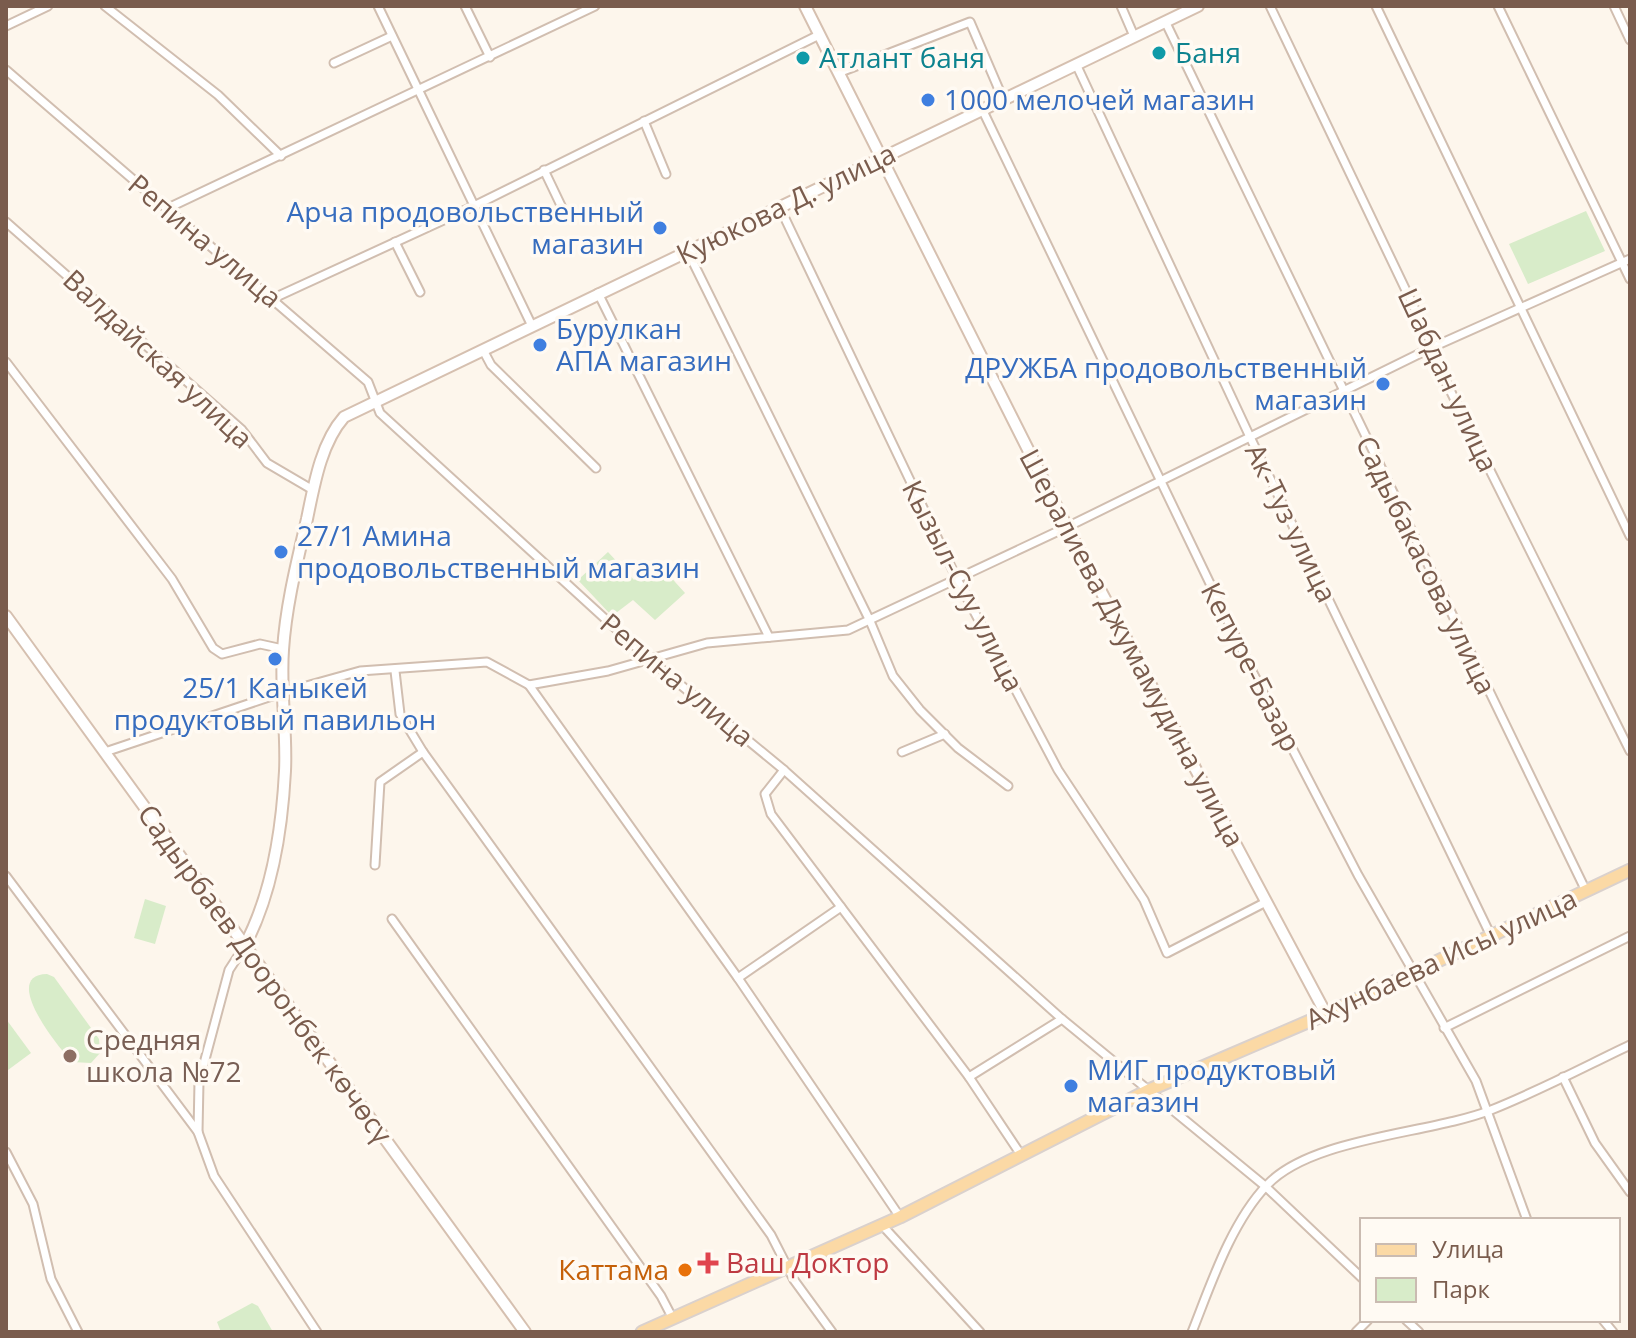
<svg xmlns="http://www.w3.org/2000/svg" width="1636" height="1338" font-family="'Open Sans',sans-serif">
<rect width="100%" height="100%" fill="#fdf6ec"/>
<g fill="#d8ecc9">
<polygon points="1586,211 1605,251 1528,284 1509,244"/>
<polygon points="608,552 634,580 657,562 685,593 655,620 633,600 612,616 578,580"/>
<polygon points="145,899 166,906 155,944 134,938"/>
<path d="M 47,974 L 54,977 L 99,1039 L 100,1053 L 91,1063 L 72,1062 C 58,1047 0,975 47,974 Z"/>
<polygon points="6,1019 31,1053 8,1070 6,1067"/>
<polygon points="252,1303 258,1306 273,1332 221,1332 217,1322"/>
</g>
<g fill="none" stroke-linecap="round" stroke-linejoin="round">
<defs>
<g id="street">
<polyline points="105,6 218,95 281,156"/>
<polyline points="378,6 532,326"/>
<polyline points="465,6 490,57"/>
<polyline points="1121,6 1134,36"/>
<polyline points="1270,6 1433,347 1435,360 1630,751"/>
<polyline points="1376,6 1630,536"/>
<polyline points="1498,6 1630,279"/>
<polyline points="1614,6 1630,40"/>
<polyline points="1165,21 1586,891"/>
<polyline points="6,26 48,6"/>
<polyline points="334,63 392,36"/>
<polyline points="1076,64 1250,437 1491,936"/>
<polyline points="6,70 368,382 380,413 648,658 784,770 1062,1019 1265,1186 1362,1278"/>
<polyline points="838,73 970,22 1003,99"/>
<polyline points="982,109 1253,673 1358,875 1476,1081 1527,1220"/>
<polyline points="644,121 666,174"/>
<polyline points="544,170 566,216"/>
<polyline points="780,208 957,579 1058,770 1144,900 1167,953 1266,902"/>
<polyline points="166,209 595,6"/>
<polyline points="6,222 242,430 267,463 313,490"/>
<polyline points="395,242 420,292"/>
<polyline points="688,252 870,621 893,676 920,710 958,748 1008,786"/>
<polyline points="598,293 769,637"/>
<polyline points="274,298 474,206 819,35"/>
<polyline points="483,350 491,365 596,468"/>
<polyline points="6,362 172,579 213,648 222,654 260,644 283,649"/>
<polyline points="395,671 400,714 423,752 771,1235 794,1280 832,1332"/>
<polyline points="529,685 738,978 900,1217"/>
<polyline points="105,752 281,693 360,671 487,662 529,685 608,671 707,643 848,630 1067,527 1433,347 1630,259"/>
<polyline points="902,752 945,734"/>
<polyline points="784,770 765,794 771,814 969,1077 1021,1155"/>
<polyline points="375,865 380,782 423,752"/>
<polyline points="6,876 198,1132 214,1176 317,1332"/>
<polyline points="392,919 661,1296 673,1319"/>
<polyline points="738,978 841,907"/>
<polyline points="1444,1028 1630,936"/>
<polyline points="969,1077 1062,1019"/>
<polyline points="1563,1077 1595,1143 1630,1192"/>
<polyline points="198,1132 199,1082 229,970 244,947"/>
<polyline points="6,1152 33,1204 51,1279 78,1332"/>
<polyline points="882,1225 980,1332"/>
<polyline points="1406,1320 1419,1332"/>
<polyline points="1603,1320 1613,1332"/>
<path d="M 1192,1332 C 1211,1284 1231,1223 1267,1185 C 1312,1137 1430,1134 1491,1110 C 1539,1091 1584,1067 1630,1045"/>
<polyline points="1356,1332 1368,1320"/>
</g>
<g id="secondary">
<polyline points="805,6 1072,537 1326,1014"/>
<polyline points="6,616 525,1332"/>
<path d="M 244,947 C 272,895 282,830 285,771 C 287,731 280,690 283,650 C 286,605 297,562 307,519 C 314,485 321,443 344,417 L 1198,6"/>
</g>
<polyline id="primary" points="642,1332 900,1217 1149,1090 1326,1014 1630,870"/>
</defs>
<use href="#street" stroke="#d1beb0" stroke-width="11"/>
<use href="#secondary" stroke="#d6c0b0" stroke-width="14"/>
<use href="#primary" stroke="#dad1cd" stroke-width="15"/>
<use href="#street" stroke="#fff" stroke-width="7"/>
<use href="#secondary" stroke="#fff" stroke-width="10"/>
<use href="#primary" stroke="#fbd9a5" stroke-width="11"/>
</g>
<g fill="#0f9aa8" stroke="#fffaf3" stroke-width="3">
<circle cx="1159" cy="53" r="8"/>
<circle cx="803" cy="58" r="8"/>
</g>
<g fill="#3f7fe0" stroke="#fffaf3" stroke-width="3">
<circle cx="928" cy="100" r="8"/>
<circle cx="660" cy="228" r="8"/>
<circle cx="540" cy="345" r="8"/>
<circle cx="1383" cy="384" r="8"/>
<circle cx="281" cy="552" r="8"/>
<circle cx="275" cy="659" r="8"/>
<circle cx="1071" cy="1086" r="8"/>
</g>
<circle fill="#8d6e63" stroke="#fffaf3" stroke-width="3" cx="70" cy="1056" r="8"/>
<path fill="#e0444e" stroke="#fffaf3" stroke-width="3" d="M704 1251h8v8h8v8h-8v8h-8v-8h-8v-8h8z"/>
<circle fill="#e8710a" stroke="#fffaf3" stroke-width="3" cx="685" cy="1270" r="8"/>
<g text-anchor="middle" stroke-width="7" stroke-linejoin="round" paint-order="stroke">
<g font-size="28" fill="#0d838f" stroke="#fffaf3" text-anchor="start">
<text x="1175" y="63">Баня</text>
<text x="819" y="68">Атлант баня</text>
</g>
<g font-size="28" fill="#366cbe" stroke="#fffaf3" text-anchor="start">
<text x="944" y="110">1000 мелочей магазин</text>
<text x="644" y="222" text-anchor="end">Арча продовольственный<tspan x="644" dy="32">магазин</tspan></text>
<text x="556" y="339">Бурулкан<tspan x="556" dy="32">АПА магазин</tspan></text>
<text x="1367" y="378" text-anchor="end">ДРУЖБА продовольственный<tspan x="1367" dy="32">магазин</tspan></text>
<text x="297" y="546">27/1 Амина<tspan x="297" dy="32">продовольственный магазин</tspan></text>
<text x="275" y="698" text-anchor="middle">25/1 Каныкей<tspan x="275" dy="32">продуктовый павильон</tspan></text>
<text x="1087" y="1080">МИГ продуктовый<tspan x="1087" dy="32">магазин</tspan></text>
</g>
<g font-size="28" fill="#7a5c4d" stroke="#fffaf3">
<text transform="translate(786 204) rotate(-26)" y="10">Куюкова Д. улица</text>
<text transform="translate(205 241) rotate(40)" y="10">Репина улица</text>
<text transform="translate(158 359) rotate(43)" y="10">Валдайская улица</text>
<text transform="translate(1448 380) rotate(65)" y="10">Шабдан улица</text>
<text transform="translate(1291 523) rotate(64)" y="10">Ак-Туз улица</text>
<text transform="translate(1426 565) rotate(64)" y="10">Садыбакасова улица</text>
<text transform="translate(963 586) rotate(63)" y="10">Кызыл-Суу улица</text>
<text transform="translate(1132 648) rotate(62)" y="10">Шералиева Джумамудина улица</text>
<text transform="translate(1251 667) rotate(63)" y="10">Кепуре-Базар</text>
<text transform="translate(677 680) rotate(40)" y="10">Репина улица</text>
<text transform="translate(1441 959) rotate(-25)" y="10">Ахунбаева Исы улица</text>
<text transform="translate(265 974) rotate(54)" y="10">Садырбаев Дооронбек көчөсү</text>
</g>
<g font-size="28" fill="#785e54" stroke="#fffaf3" text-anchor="start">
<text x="86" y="1050">Средняя<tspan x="86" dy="32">школа №72</tspan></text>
</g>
<g font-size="28" fill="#be3a42" stroke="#fffaf3" text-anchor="start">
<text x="726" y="1273">Ваш Доктор</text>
</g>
<g font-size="28" fill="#c56008" stroke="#fffaf3" text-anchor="end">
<text x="669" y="1280">Каттама</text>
</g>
</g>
<rect width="1636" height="1338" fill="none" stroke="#7a5c4d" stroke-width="16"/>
<rect x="1360" y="1218" width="260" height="104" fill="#fffaf3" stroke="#cabbb1" stroke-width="2"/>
<rect x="1376" y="1244" width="40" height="12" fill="#fbd9a5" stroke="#cabbb1" stroke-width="2"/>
<text x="1432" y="1258" font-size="24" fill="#7a5c4d">Улица</text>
<rect x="1376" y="1278" width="40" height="24" fill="#d8ecc9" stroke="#cabbb1" stroke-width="2"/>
<text x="1432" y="1298" font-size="24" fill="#7a5c4d">Парк</text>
</svg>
